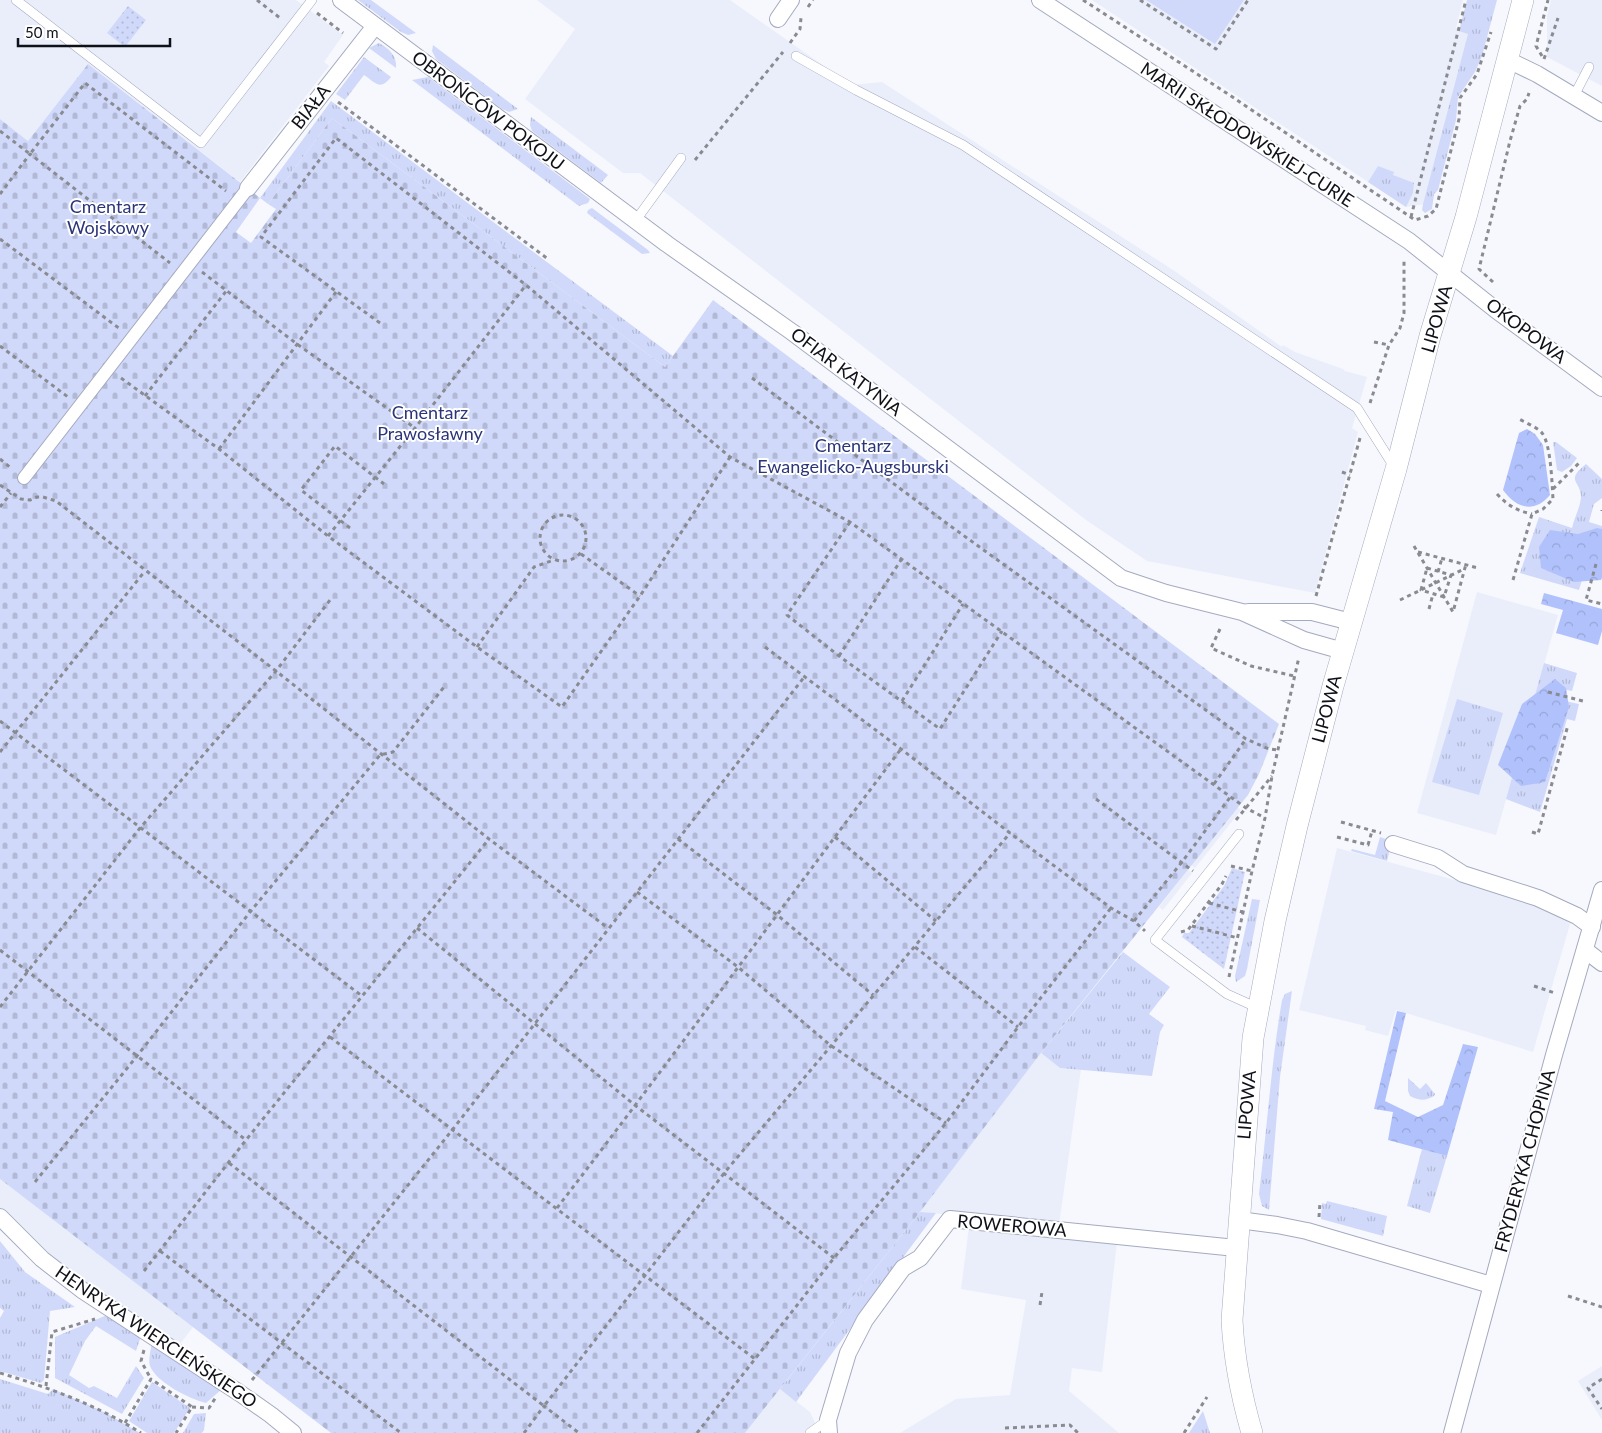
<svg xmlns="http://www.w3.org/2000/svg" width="1602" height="1433" font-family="Lato,sans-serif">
<defs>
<pattern id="grass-tufts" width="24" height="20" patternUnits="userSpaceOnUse" patternTransform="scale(1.25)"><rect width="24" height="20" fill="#d0d9fa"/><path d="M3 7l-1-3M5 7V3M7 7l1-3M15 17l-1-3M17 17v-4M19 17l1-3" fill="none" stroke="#b1b9d6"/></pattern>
<pattern id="forest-crowns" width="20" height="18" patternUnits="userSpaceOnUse" patternTransform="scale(1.25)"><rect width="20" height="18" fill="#b1c1fc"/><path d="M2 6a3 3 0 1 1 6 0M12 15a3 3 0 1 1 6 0" fill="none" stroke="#97a5d7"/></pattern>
<pattern id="cemetery-stones" width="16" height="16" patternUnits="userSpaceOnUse" patternTransform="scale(1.25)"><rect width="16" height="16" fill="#d0d9fa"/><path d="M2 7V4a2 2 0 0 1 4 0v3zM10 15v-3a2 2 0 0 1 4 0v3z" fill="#b1b9d6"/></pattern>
<pattern id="garden-dots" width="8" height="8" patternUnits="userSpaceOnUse" patternTransform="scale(1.25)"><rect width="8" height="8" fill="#d0d9fa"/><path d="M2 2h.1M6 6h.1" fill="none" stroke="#b1b9d6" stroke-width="1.8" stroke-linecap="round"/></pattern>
</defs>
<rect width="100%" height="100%" fill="#f7f8fd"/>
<g fill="#eaeefa">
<polygon points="0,0 296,0 343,35 324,62 329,66 240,182 88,64 28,141 0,119"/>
<polygon points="537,0 730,0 851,85 882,82 1176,272 1282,347 1283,345 1295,352 1343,369 1345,371 1367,377 1352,428 1358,432 1315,593 1147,561 1086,520 640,173 623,173 525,99 575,29"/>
<polygon points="1092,0 1463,0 1456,28 1471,32 1426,204 1406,207"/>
<polygon points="1551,0 1602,0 1602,86 1547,57 1547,16"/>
<polygon points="1477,592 1558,615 1496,835 1417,813"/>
<polygon points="1237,807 1241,810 1195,868 1191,865"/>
<polygon points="1337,848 1514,896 1556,912 1570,924 1533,1052 1396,1010 1388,1036 1365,1030 1366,1026 1299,1010"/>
<polygon points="1188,870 1192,873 1163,910 1159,907"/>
<polygon points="1041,1053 1060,1068 1081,1069 1059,1225 920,1212"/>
<polygon points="0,1179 193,1327 177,1348 85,1286 45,1253 12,1217 0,1208"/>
<polygon points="969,1227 1117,1242 1102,1372 1072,1368 1069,1391 1119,1433 900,1433 956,1399 1010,1395 1026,1300 961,1289"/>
<polygon points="1602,1366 1602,1420 1578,1381"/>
<polygon points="780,1389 810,1412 820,1433 745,1433"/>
</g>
<g fill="url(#grass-tufts)">
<polygon points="358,0 371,0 416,33 408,35 401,32"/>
<polygon points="1467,0 1497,0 1482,56 1475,72 1458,97 1456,120 1438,190 1434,194 1432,209 1425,213 1422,210 1423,204 1468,34 1459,31"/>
<path d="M 379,43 C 389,49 397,55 396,68 L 369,48 Z"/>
<polygon points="433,45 518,109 509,112 502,109 436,59 432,51"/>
<path d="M 364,57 L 391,77 C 380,91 376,83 364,75 L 345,100 L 336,94 Z"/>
<polygon points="428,77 590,199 588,203 579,206 412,80"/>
<polygon points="331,101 673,356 665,367 332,118 268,204 260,198"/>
<polygon points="531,117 608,175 601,183 532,131 530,125"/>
<polygon points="1378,166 1394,172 1393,175 1414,183 1413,193 1406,207 1368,182"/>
<polygon points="592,208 648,250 650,253 642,254 587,213 588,210"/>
<polygon points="1553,442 1556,442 1577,458 1571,466 1562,472 1557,470"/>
<path d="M 1586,464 L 1602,479 L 1602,498 L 1594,504 L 1589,522 L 1602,526 L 1602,554 L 1589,557 L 1579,590 L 1520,573 L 1539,517 L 1572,528 C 1574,518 1581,506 1581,496 C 1580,480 1565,481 1586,464 Z"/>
<polygon points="1544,663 1577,673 1572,691 1549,686 1546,697 1579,704 1575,721 1567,719 1540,812 1506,799"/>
<polygon points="1457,699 1503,713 1479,795 1432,782"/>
<polygon points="1380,837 1392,841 1387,861 1351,851 1352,849 1375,855"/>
<polygon points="1252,899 1260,900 1247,969 1245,976 1236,982 1235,976"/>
<polygon points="1123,952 1170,987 1149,1014 1164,1025 1160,1032 1152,1076 1060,1068 1041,1053"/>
<path d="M 1292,991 L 1280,1077 L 1269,1210 L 1262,1206 L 1259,1194 C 1267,1129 1271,1064 1282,1000 L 1285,994 Z"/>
<path d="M 1408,1078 L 1420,1089 L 1426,1083 L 1435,1094 L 1434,1096 C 1425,1101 1420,1101 1410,1096 L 1408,1091 Z"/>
<polygon points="1422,1149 1447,1156 1430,1213 1407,1206"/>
<polygon points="1327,1201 1387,1216 1383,1236 1321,1219 1322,1203 1326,1204"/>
<polygon points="920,1212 936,1213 796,1402 780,1389"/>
<polygon points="0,1241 25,1272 75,1307 50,1311 44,1380 41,1383 0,1371 0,1318 4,1311 0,1308"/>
<polygon points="107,1315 141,1336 136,1351 96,1326 85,1341 69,1375 89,1388 94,1386 117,1398 136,1366 144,1378 122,1414 55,1378 55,1337"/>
<path d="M 152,1342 L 222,1389 L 206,1403 C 190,1399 157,1383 150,1366 C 148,1360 151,1349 152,1342 Z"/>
<polygon points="0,1379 48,1394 47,1395 53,1389 106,1413 140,1433 0,1433"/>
<polygon points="152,1382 190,1408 174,1433 147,1433 129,1421"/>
<polygon points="1203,1411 1210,1433 1189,1433"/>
<polygon points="206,1413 204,1430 202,1433 183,1433 194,1414"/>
</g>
<g fill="url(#forest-crowns)">
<path d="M 1527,429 L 1535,434 L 1543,445 L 1550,495 C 1534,514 1516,508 1503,490 L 1519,433 Z"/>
<polygon points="1597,528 1602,529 1602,578 1601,580 1574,582 1541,568 1539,547 1550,530 1578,534"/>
<polygon points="1544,593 1602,609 1602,631 1598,645 1556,633 1563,610 1541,604"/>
<polygon points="1555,679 1566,688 1569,707 1545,782 1521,786 1498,765 1522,704"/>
<polygon points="1397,1011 1406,1013 1385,1101 1418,1117 1443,1105 1463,1044 1478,1047 1447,1156 1388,1140 1393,1112 1374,1109"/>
</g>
<polygon fill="url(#cemetery-stones)" points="88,64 260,198 236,232 251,243 276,209 268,204 332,118 665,367 713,300 1279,724 1259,774 1248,795 1041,1053 920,1212 745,1433 331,1433 0,1179 0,119 28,141"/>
<g fill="url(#garden-dots)">
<polygon points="128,6 146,20 125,47 107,33"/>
<polygon points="1232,868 1245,872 1224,969 1182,937 1184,933 1189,933 1224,886"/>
</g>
<polygon fill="#d0d9fa" points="1146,0 1244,0 1215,44"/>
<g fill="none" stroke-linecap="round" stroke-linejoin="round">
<defs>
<g id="service">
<polyline points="16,0 201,143 312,0"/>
<polyline points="796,56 856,90 963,145 1357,408 1393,465"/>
<polyline points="1574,96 1589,67"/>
<polyline points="636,220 681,158"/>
<polyline points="1239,834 1155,940 1227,994 1258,1008"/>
<polyline points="810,1433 828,1420"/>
</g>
<polyline id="pedestrian" points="24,478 248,188"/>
<g id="minor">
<polyline points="341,0 667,244 792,332 1121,578 1166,593 1242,612 1304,640 1343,651"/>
<polyline points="1040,0 1409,241 1496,310 1602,388"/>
<polyline points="778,19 791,0"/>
<polyline points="1508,60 1537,74 1602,113"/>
<polyline points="248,188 375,26"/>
<polyline points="1248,612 1312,612 1351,622"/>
<polyline points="1393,844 1438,858 1463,874 1538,898 1577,916 1592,927"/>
<polyline points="1585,950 1602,963"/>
<polyline points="0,1217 42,1259 82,1290 241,1394 271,1415 293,1433"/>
<polyline points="1239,1220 1277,1225 1307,1231 1491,1285"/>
<polyline points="829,1433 828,1420 848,1353 865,1320 903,1268 920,1258 950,1219 1236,1248"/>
<polyline points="1452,1433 1554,1055 1602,890"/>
</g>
<path id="tertiary" d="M 1252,1433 C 1241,1395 1234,1359 1232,1320 L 1253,1038 L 1275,921 L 1297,826 L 1333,686 L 1396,469 L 1430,336 L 1466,217 L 1523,0"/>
</defs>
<use href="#service" stroke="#a4aabf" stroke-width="10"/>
<use href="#pedestrian" stroke="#a4aabf" stroke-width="14"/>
<use href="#minor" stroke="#a4aabf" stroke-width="18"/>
<use href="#tertiary" stroke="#a4aabf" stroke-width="22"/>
<g stroke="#898b91" stroke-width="3" stroke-dasharray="4 4" stroke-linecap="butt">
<polyline points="257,0 280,18"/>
<polyline points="1083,0 1228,94 1415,220 1428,216 1436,209 1459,119 1460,98 1477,74 1491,32"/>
<polyline points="1140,0 1216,49 1248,0"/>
<polyline points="808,7 813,0"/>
<polyline points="317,13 343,33"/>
<polyline points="790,43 800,29 801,18"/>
<polyline points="1542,56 1536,46 1548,0"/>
<polyline points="1544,59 1558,18"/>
<polyline points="338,102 548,259"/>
<polyline points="0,131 30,154 85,83 226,191"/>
<polyline points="695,160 783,52"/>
<polyline points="0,194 30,154 170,263"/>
<polyline points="1411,217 1466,0"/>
<polyline points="0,239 120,329"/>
<polyline points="202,272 297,344 415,428"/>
<polyline points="1493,282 1479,269 1510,141 1520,106 1527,99 1529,93"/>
<polyline points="380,323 261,237 336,138 526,285 730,457 850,522 1246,808 1265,818"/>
<polyline points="1374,342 1389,345"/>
<polyline points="0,346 68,397"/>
<polyline points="121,378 219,449 328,536 477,647 562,707 640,596 730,457"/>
<polyline points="752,378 949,525 1246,739 1269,749 1278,750"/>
<polyline points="145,396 227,290"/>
<polyline points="1370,403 1389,345 1400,328 1404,313 1404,260"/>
<polyline points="219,449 336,292"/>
<polyline points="0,459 11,468"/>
<polyline points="1342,472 1350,475"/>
<polyline points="0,485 21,499 30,500 37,497 43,497 56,501 276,671 489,839 608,928"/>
<polyline points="1553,489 1581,461"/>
<path d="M 1497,494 C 1507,505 1517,511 1532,514"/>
<polyline points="0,507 11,493"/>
<polyline points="1602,511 1602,510"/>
<circle cx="563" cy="538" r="23"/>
<polyline points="850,522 787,615 839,656 940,729 1002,631"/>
<polyline points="350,528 301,490 335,446 384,484"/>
<polyline points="328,536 415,428 526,285"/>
<polyline points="1414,546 1453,612 1466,564"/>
<polyline points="1418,552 1478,568"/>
<polyline points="581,554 640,596"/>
<polyline points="1596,564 1586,600 1602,604"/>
<polygon points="1427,568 1451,575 1444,597 1421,590"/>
<polyline points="1438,572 1442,558"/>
<path d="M 1513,580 L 1532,514 L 1543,509 L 1553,499 C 1552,484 1551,444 1542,433 C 1537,427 1526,423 1519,419"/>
<polyline points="1316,596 1360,438"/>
<polyline points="1400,600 1464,569"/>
<polyline points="1429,609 1433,594"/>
<polyline points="1220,629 1211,648 1251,666 1294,676"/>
<polyline points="477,647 534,567 554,560"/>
<polyline points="765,647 901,749 1010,833 1111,908 1134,921 1145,931"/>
<polyline points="839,656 901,560"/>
<polyline points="1548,692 1583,701"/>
<polyline points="902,701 963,604"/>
<polyline points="0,721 362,996"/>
<polyline points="0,752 145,571"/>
<polyline points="1214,784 1246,739"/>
<polyline points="1096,799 1193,871"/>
<polyline points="1236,820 1272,776"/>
<polyline points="1341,822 1381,833"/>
<polyline points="1532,832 1538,834 1568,725"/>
<polyline points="835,837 936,921"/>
<polyline points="1337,837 1368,845 1372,831"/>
<polyline points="678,839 776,914 873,995"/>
<polyline points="1231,866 1252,871"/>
<polyline points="637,892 738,967 830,1045 946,1123"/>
<polyline points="1209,903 1243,912"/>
<polyline points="1134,921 1182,862 1231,796"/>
<polyline points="1192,926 1238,938"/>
<polyline points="417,928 636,1106 834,1258"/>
<polyline points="1181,932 1188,930 1222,884 1226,876"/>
<polyline points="915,947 1018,1027"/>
<polyline points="0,950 246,1140"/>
<polyline points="1229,977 1252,871 1265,818 1272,776 1299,657"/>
<polyline points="1534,986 1555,993"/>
<polyline points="0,1007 140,828 276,671 330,600"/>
<polyline points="330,1037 755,1359"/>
<polyline points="229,1163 544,1406 725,1172 1010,833"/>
<polyline points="35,1182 137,1056 250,912 380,755 393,752 444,687"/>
<path d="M 557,1208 C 674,1056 786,901 901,749"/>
<polyline points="1319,1217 1320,1202"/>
<polyline points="160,1251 401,1433"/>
<polyline points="144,1271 246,1140 489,839"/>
<polyline points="1568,1296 1602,1307"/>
<polyline points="1040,1305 1042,1292"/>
<polyline points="144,1350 141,1361 151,1379"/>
<path d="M 0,1373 C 50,1388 97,1405 141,1433"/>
<polyline points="1602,1379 1588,1388 1602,1409"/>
<polyline points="252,1380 453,1129 805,676"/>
<polyline points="46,1386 52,1332 95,1319"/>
<polyline points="192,1407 209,1408 216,1397"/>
<polyline points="125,1423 151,1379 192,1407 176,1433"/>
<polyline points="1005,1428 1070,1425 1078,1433"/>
<polyline points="524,1433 544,1406 579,1433"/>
<polyline points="697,1433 834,1258 946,1123 1018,1027 1111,908"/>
<polyline points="1184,1433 1207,1397"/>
</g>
<use href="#service" stroke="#fff" stroke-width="9"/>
<use href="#pedestrian" stroke="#fff" stroke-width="12"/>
<use href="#minor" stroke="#fff" stroke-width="16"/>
<use href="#tertiary" stroke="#fff" stroke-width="21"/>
</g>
<g text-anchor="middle" stroke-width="4" stroke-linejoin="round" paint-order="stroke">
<g font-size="18" fill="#0f1119" stroke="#fff">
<text transform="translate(311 107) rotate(-52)" y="6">BIAŁA</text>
<text transform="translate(488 111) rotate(37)" y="6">OBROŃCÓW POKOJU</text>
<text transform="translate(1247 135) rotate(33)" y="6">MARII SKŁODOWSKIEJ-CURIE</text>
<text transform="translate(1437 319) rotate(-74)" y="6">LIPOWA</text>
<text transform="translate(1526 331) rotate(37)" y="6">OKOPOWA</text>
<text transform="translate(846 372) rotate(37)" y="6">OFIAR KATYNIA</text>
<text transform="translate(1327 709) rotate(-75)" y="6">LIPOWA</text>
<text transform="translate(1247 1105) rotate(-85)" y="6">LIPOWA</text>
<text transform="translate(1525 1161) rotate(-75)" y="6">FRYDERYKA CHOPINA</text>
<text transform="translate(1012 1226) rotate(5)" y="6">ROWEROWA</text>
<text transform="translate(156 1337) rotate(34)" y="6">HENRYKA WIERCIEŃSKIEGO</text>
</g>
<g font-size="18" fill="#2b3579" stroke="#fff">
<text x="108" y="213">Cmentarz<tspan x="108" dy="21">Wojskowy</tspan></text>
<text x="430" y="419">Cmentarz<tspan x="430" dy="21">Prawosławny</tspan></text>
<text x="853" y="452">Cmentarz<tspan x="853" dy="21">Ewangelicko-Augsburski</tspan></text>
</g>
</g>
<path d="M18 38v8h152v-8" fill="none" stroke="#0f1119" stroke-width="2.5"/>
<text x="25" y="38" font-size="15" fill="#0f1119" stroke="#ffffff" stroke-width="4" paint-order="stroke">50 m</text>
</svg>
